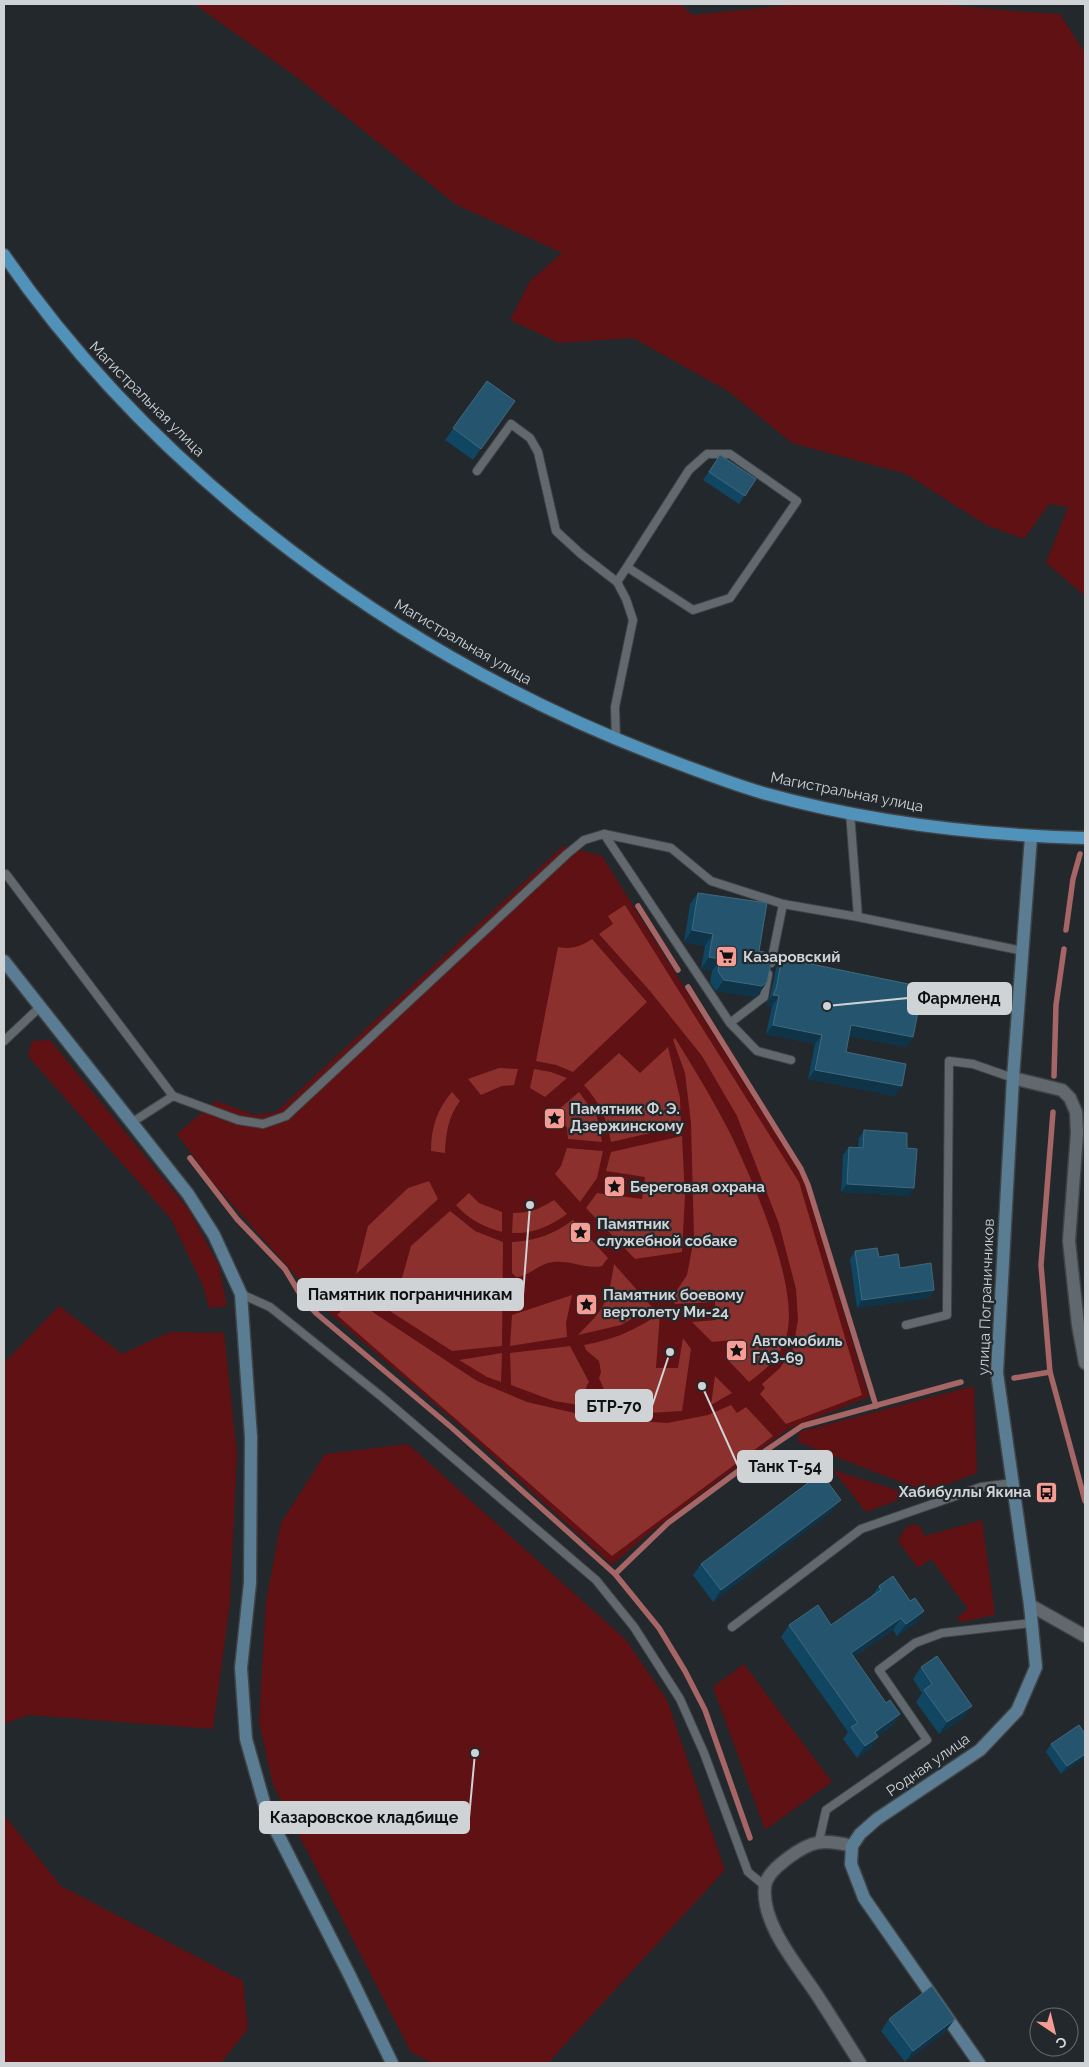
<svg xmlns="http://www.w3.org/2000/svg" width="1089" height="2067" font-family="Raleway,sans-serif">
<rect width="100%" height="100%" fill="#22282c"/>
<g fill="#5f1113">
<polygon points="194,4 680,4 693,15 797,4 937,4 1013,11 1060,14 1085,53 1085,596 1046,563 1068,507 1049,504 1024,539 986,525 906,474 792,443 728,391 633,338 559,343 510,320 530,281 562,253 455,204 295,76"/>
<polygon points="563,846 602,856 803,1177 869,1397 788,1429 648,1534 612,1565 458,1424 329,1313 214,1184 177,1134 216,1101 255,1115 276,1112"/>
<polygon points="50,1040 189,1210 219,1266 227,1306 209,1308 203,1286 171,1219 28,1056 32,1041"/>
<polygon points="59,1306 122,1354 170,1332 224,1333 237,1454 230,1602 213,1729 29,1715 4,1724 4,1363"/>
<polygon points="974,1386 977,1473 926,1492 798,1442 799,1432"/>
<polygon points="408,1444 626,1640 667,1700 725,1870 548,2063 431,2063 411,2052 273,1785 259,1722 266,1601 281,1523 325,1454"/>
<polygon points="833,1470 912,1495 866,1512"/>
<polygon points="982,1520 995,1615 961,1622 957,1618 968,1609 931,1559 918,1568 898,1541 905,1528 914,1524 920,1527 925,1536"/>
<polygon points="744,1664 832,1782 765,1830 713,1687"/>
<polygon points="4,1815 61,1886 243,1981 248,2029 221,2063 4,2063"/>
</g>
<g fill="#8b302d">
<polygon points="625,905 799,1182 862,1395 786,1424 760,1394 765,1388 762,1384 780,1368 793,1349 798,1320 796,1289 779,1224 737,1116 702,1056 650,991 599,934 613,924 608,916"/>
<path d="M 592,939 L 647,1002 L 573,1072 L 556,1065 L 536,1061 L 558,947 C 573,950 581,946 592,939 Z"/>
<path d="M 675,1038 C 695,1070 715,1103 732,1137 C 753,1182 805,1297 784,1343 C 776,1361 764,1371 749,1382 L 725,1357 L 744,1355 L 743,1339 L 712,1342 L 692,1322 L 716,1320 L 715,1302 L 675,1304 L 671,1299 L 687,1275 L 694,1238 L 691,1123 L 685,1073 L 673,1040 Z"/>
<path d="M 668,1047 L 680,1098 L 681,1126 L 611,1142 C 607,1119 600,1103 584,1085 L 619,1053 L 640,1073 Z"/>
<polygon points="499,1068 518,1069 514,1085 502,1086 481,1095 468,1079"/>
<polygon points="534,1069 551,1072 567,1078 545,1097 530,1088"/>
<path d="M 452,1092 L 460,1101 C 448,1117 446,1133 445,1153 L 431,1151 C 431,1128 437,1109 452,1092 Z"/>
<polygon points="579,1092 597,1117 602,1142 568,1139 567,1128 557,1111"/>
<polygon points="682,1136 685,1196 682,1252 635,1259 586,1208 597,1193 642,1199 645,1177 606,1171 611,1152"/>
<polygon points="567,1148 603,1151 597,1178 580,1202 555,1174 561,1166"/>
<polygon points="429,1181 438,1199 356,1274 368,1226 408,1188"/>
<path d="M 469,1193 L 479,1203 L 502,1212 L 502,1232 C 484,1227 469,1220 456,1205 Z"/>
<path d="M 554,1200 L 567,1214 C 550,1226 534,1234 512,1233 L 513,1213 C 530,1213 540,1209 554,1200 Z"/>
<polygon points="450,1211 475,1231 503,1242 502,1346 452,1351 379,1304 402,1278 411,1246"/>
<path d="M 573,1220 L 608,1258 L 602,1266 C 584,1270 568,1258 548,1263 C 537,1266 527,1277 516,1277 L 512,1273 L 512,1242 C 536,1241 554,1234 573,1220 Z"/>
<path d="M 614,1264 L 652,1307 L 621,1325 L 578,1335 C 606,1307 608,1303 614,1264 Z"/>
<polygon points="572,1295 566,1323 567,1337 510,1346 512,1315"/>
<polygon points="353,1299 477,1381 527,1402 596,1418 667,1423 708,1415 731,1405 737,1413 746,1407 773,1436 612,1556 337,1315"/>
<path d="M 660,1314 L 656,1368 L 678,1368 L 683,1338 L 691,1349 L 682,1411 L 650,1413 L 613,1410 L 599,1378 L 601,1372 L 599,1361 L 586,1350 L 584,1345 C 616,1339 632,1331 660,1314 Z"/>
<path d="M 570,1346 L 589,1382 C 584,1389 585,1394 590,1401 L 600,1405 L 603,1409 L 554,1401 L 511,1385 L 510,1353 Z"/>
<polygon points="502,1353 501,1382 487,1377 459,1360"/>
<polygon points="715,1376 732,1393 711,1405"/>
</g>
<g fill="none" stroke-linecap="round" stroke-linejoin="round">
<g stroke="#a56665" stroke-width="5.5">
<polyline points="638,906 678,970"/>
<polyline points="1066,930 1073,879 1080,854"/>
<polyline points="688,987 801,1169 808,1185 876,1406"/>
<polyline points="1054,1076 1056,1005 1064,949"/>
<polyline points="1053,1112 1041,1265 1050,1372 1085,1501"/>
<polyline points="190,1158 237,1219 285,1269 303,1299 317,1314 451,1427 615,1574 668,1523 768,1449 802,1426 961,1382"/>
<polyline points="1014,1378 1050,1372"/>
<polyline points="615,1574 659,1628 685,1671 705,1710 750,1838"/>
</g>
<defs>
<g id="lane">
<polyline points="477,471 511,424 530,438 538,452 556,531 581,554 617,582 626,599 633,620 615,707 616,740"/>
<polyline points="617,582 627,567 689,470 707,454 730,454 797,501 730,598 693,610 627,567"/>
<polyline points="850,813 858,917"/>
<polyline points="604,834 730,1023 757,1051 791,1060"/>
<polyline points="4,875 6,874 173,1096"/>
<polyline points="771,963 783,904"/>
<polyline points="730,1023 764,997 768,974"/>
<polyline points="4,1041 40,1007"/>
<polyline points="131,1123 173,1096 238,1120 263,1124 286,1116 567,854 584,840 604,834 671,848 711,881 783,904 858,917 1023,951"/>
<polyline points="241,1294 270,1307 382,1397 596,1580 634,1627 680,1699 704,1753 748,1872 765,1886"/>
<polyline points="906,1325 947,1315 949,1061 973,1064 1013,1078"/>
<polyline points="732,1627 861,1529 981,1487 1013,1483"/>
<polyline points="819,1841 826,1810 927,1740 879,1670 915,1643 942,1633 1031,1623"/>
</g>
<g id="street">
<polyline points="1013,1078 1062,1090 1070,1098 1076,1112 1077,1133 1069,1241 1078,1325 1085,1363"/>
<polyline points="1030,1605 1085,1636"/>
<path d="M 852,1846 C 823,1839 812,1840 788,1858 C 779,1865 766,1875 765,1887 C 761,1924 798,1966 817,1995 C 832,2018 846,2041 860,2063"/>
</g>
<g id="secondary">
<polyline points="4,961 188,1194 214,1235 241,1294 251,1437 250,1583 241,1668 246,1739 267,1813 350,1976 392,2063"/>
<polyline points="979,2063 864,1898 851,1864 852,1846 860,1834 877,1819 980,1750 1017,1711 1036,1667 1030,1605 997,1373 1013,1078 1031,837"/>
</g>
<path id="primary" d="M 4,255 C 158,478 402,657 654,754 C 690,768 726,782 763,793 C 867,822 977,835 1085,838"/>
</defs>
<use href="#lane" stroke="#3f4346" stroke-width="10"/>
<use href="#street" stroke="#3f4346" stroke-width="15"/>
<use href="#secondary" stroke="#3f4346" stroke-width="15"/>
<use href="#primary" stroke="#3f4346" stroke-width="15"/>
<use href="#lane" stroke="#62696e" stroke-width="8"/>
<use href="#street" stroke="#62696e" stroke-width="12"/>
<use href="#secondary" stroke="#5a7d94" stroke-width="12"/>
<use href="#primary" stroke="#5192bb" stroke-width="12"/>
</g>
<g fill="#104662">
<polygon points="487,381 515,401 473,460 445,440"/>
<polygon points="720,455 756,479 739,504 703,480"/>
<polygon points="698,893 759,951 759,994 754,997 716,991 710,983 712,971 701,969 705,946 684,942 690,904"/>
<polygon points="782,958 907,1047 849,1036 846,1052 895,1096 808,1079 815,1044 766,1034 772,1006 766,1005 770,998 776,968"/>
<polygon points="864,1130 907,1148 909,1196 841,1192 843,1155 849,1147 858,1148 859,1138"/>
<polygon points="855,1251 879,1257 900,1268 934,1290 929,1298 857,1308 850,1259"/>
<polygon points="832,1511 713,1602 693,1575 701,1564"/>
<polygon points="879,1586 910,1601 924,1611 916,1623 897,1636 893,1630 854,1657 886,1703 900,1714 892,1726 878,1736 878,1737 870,1749 857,1758 843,1739 848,1732 781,1637 789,1625 831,1625 871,1597"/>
<polygon points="921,1667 963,1718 939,1734 916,1702 922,1693 913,1679"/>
<polygon points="1085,1734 1085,1758 1061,1774 1046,1752 1051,1744"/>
<polygon points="889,2019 946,2031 905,2062 881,2031"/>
</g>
<g fill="#0f3347">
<polygon points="692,930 713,934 705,946 684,942"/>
<polygon points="709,957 720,959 712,971 701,969"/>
<polygon points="724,980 767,982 759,994 754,997 716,991"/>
<polygon points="773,995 779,996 772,1006 766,1005"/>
<polygon points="773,1025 822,1035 815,1044 766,1034"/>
<polygon points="851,1025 913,1037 907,1047 844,1035"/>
<polygon points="815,1070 902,1086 895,1096 808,1079"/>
<polygon points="847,1184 914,1188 909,1196 841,1192"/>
<polygon points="934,1290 929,1298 857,1308 862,1300"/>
<polygon points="841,1500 832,1511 713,1602 721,1590"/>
<polygon points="924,1611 916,1623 897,1636 906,1624"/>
<polygon points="901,1618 893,1630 843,1665 851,1653"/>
<polygon points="972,1706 963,1718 939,1734 947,1722"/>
<polygon points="900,1714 892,1726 866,1744 875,1732"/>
<polygon points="878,1737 870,1749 857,1758 865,1746"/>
<polygon points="1085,1754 1085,1758 1061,1774 1067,1766"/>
<polygon points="955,2019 946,2031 905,2062 913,2051"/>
</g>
<g fill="#25556e" stroke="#40697e">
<polygon points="487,381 515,401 481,449 453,428"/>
<polygon points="720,455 756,479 745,496 709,472"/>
<polygon points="698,893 767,903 759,951 773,954 767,982 762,986 724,980 718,971 720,959 709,957 713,934 692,930"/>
<polygon points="782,958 923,987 913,1037 851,1025 846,1052 906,1064 902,1086 815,1070 822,1035 773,1025 779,996 773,995 776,989"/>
<polygon points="864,1130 907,1133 907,1148 917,1149 914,1188 847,1184 849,1147 863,1148"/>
<polygon points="877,1248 879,1257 898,1254 900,1268 931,1263 934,1290 862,1300 855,1251"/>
<polygon points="821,1473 841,1500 721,1590 701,1564"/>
<polygon points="893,1576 910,1601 915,1598 924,1611 906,1624 901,1618 851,1653 886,1703 890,1700 900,1714 875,1732 878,1737 865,1746 851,1727 858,1723 789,1625 818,1605 831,1625 881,1590 879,1586"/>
<polygon points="937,1656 972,1706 947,1722 924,1690 932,1684 921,1667"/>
<polygon points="1079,1725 1085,1734 1085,1754 1067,1766 1051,1744"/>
<polygon points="932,1986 955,2019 913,2051 889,2019"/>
</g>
<defs>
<symbol id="supermarket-square" viewBox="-11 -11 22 22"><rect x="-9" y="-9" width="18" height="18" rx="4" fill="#f59c94" stroke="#22282c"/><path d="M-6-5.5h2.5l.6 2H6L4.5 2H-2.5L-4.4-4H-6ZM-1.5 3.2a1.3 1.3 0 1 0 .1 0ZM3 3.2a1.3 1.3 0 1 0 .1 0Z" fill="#111"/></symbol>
<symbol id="sight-square" viewBox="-11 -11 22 22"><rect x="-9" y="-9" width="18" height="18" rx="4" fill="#f59c94" stroke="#22282c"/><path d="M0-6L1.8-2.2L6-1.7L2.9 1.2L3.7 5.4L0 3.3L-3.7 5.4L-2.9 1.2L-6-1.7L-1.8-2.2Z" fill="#111"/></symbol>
<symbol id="bus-square" viewBox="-11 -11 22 22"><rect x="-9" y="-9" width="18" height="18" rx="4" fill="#f59c94" stroke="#22282c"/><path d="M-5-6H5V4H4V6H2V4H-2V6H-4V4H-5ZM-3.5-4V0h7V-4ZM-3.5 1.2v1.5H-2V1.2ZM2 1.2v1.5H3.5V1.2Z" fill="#111"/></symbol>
</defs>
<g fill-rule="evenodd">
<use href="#supermarket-square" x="714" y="944" width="25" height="25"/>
<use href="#sight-square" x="542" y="1106" width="25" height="25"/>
<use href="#sight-square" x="602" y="1174" width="25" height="25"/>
<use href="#sight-square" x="568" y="1220" width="25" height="25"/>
<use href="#sight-square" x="574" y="1292" width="25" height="25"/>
<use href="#sight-square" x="724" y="1338" width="25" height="25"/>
<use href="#bus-square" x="1034" y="1480" width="25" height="25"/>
</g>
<g text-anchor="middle" stroke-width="4.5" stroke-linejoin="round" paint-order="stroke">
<g font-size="15" fill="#cfd3d6" stroke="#22282c">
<text transform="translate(147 399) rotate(45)" y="5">Магистральная улица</text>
<text transform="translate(463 642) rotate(30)" y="5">Магистральная улица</text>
<text transform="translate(847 792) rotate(11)" y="5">Магистральная улица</text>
<text transform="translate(986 1297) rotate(-88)" y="5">улица Пограничников</text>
<text transform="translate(928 1765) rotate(-35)" y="5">Родная улица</text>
</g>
<g font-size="15" font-weight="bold" fill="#cfd3d6" stroke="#22282c" text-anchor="start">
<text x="743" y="962">Казаровский</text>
<text x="570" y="1114">Памятник Ф. Э.<tspan x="570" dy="17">Дзержинскому</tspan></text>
<text x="630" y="1192">Береговая охрана</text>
<text x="597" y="1229">Памятник<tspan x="597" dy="17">служебной собаке</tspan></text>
<text x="603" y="1300">Памятник боевому<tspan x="603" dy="17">вертолету Ми-24</tspan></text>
<text x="752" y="1346">Автомобиль<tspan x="752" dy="17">ГАЗ-69</tspan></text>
<text x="1031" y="1497" text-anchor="end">Хабибуллы Якина</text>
</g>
</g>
<path fill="none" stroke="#cfd3d6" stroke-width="2" d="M827 1006L908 998M530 1205L523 1295M670 1352L652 1406M702 1386L738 1466M475 1753L469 1818"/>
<g fill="#cfd3d6" stroke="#22282c" stroke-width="2">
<circle cx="827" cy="1006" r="5"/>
<circle cx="530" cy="1205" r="5"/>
<circle cx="670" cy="1352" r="5"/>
<circle cx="702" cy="1386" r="5"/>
<circle cx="475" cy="1753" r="5"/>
</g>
<g fill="#cfd3d6" stroke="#cfd3d6" stroke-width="2">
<rect x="908" y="983" width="103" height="31" rx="5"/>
<rect x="298" y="1279" width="225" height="31" rx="5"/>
<rect x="576" y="1390" width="76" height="31" rx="5"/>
<rect x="738" y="1451" width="94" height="31" rx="5"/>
<rect x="260" y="1802" width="209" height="31" rx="5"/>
</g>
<g font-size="16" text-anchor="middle" font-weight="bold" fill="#111">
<text x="959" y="1004">Фармленд</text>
<text x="410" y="1300">Памятник пограничникам</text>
<text x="614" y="1412">БТР-70</text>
<text x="785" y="1472">Танк Т-54</text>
<text x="364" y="1823">Казаровское кладбище</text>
</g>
<rect width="1089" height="2067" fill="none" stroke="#cfd3d6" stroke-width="10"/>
<g transform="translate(1054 2032) rotate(145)"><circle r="24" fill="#22282c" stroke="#676c70"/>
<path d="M0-4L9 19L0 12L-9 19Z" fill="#f59c94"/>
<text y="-8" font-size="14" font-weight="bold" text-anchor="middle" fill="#cfd3d6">С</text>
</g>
</svg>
